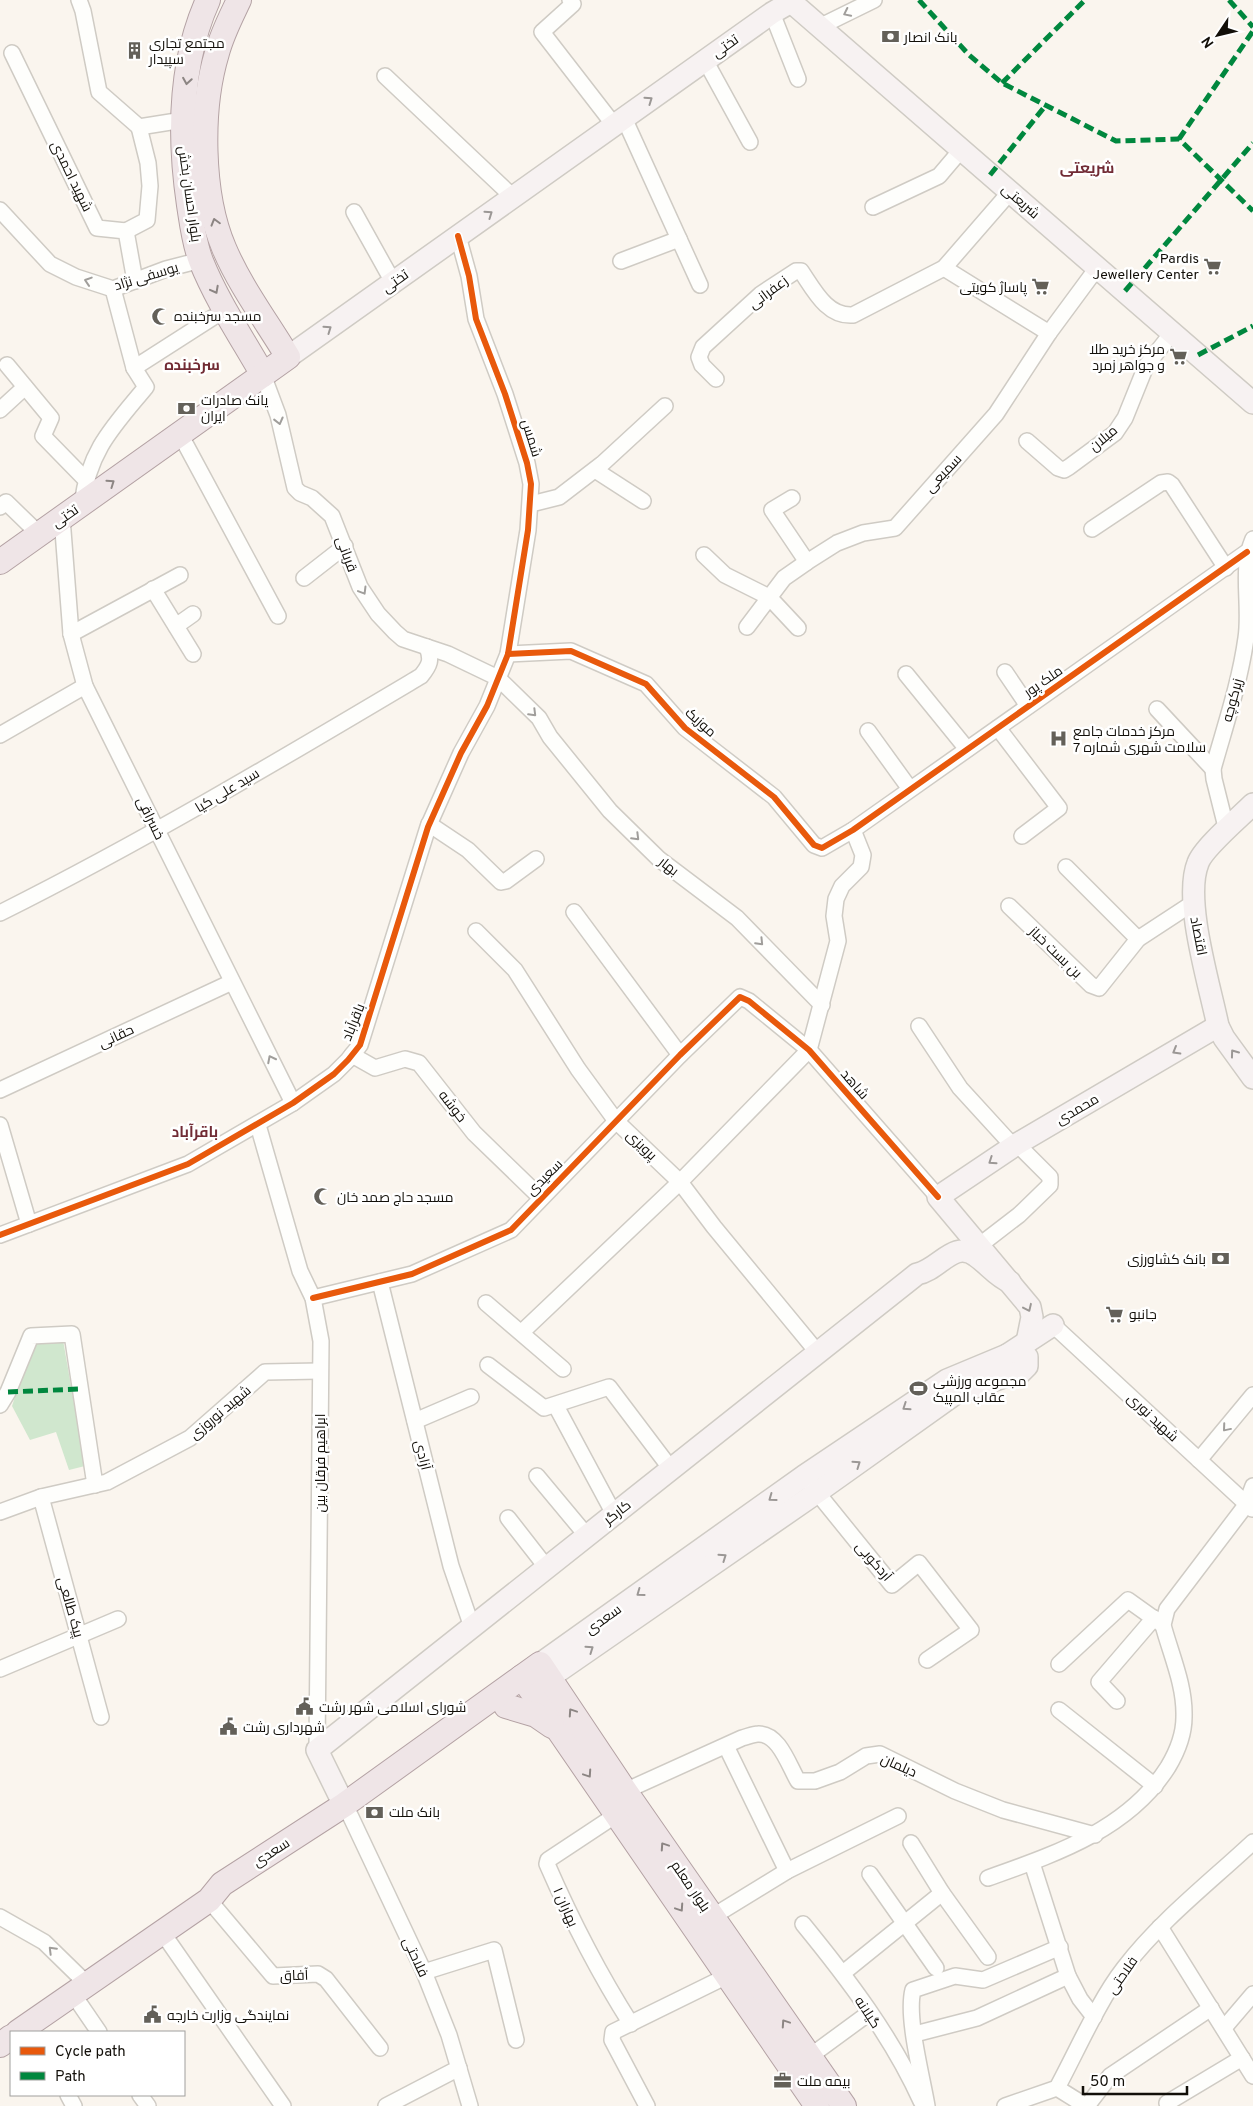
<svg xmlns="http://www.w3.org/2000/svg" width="1253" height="2106" font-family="Overpass,Cairo,sans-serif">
<rect width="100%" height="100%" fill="#faf5ee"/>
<polygon fill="#d0e7ce" points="63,1340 85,1466 69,1470 56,1432 30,1440 12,1406 33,1342"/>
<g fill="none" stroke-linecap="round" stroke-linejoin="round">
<defs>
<g id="street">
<polyline points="79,0 83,11 99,92 139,127 183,120"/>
<polyline points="570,0 573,4 542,32 614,125"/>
<polyline points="772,13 798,79"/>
<polyline points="819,27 874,0"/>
<polyline points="12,53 97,228 126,231 135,281"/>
<polyline points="705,60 750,142"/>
<polyline points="385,76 513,197"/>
<polyline points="624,118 700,285"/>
<polyline points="873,207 939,176 961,150"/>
<polyline points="0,210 50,264 76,277 113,289 166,269 201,260"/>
<polyline points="354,212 393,282"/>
<polyline points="126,231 147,220 150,186 148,163 139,127"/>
<polyline points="621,261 679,239"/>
<polyline points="944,268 1049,333"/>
<polyline points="7,365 51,418 43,436 85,479"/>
<polyline points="134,368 212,318"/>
<polyline points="263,375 278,415 295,488 300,493 312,498 332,516 360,587 378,614 395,632 403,639 448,654 498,678 539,718 550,737 610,811 659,859 737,918 822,1005"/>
<path d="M 716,379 L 702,365 L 699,357 L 703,347 L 761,294 L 796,271 L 801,271 C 814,290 827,317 853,315 L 944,268 L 1010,192"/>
<polyline points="0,410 25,387"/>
<polyline points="180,434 278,616"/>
<polyline points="1027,441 1058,468 1064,470 1069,467 1115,433 1125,418 1146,366 1172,333"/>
<polyline points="595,470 643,501"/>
<polyline points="792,498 772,510 807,562"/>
<path d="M 82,504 C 89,450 113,427 146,387 L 134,368 L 113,289"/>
<polyline points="531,504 559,497 602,464 665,406"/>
<polyline points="0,507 6,502 39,534"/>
<polyline points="62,518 71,634 85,686 293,1103"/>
<polyline points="1092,529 1161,483 1168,482 1172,485 1226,568"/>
<polyline points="704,555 725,575 769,597 798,628"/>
<polyline points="304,578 345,546"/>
<polyline points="153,589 193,654"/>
<polyline points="176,626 193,614"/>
<polyline points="747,627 784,578 807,562 837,543 863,533 895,528 996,414 1049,333 1097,268"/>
<polyline points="71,634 180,575"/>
<polyline points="508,654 571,651 646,684 685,728 774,797 814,845 822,848 853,830 1247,552"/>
<polyline points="1005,672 1028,706"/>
<polyline points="906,674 967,749"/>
<polyline points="1157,709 1213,769"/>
<polyline points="998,728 1059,808 1022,836"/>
<polyline points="868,731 910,789"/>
<polyline points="0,735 85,686"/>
<polyline points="429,824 468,850 501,882 506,881 536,859"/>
<path d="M 1227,831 L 1214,779 L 1213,769 C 1225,726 1240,682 1246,638 C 1251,606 1240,569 1253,539"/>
<polyline points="1066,867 1138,939"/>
<polyline points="1009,906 1091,985 1099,988 1138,939 1193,903"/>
<polyline points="574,912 680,1055"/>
<path d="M 0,913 C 144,841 283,758 421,676 C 430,665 432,660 427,647"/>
<polyline points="476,931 515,970 578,1069 616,1121 680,1182 714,1227 818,1353"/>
<polyline points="919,1026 960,1088 1013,1146"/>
<polyline points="352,1055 375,1068 405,1059 419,1063 474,1133 541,1198"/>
<polyline points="0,1090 232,982"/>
<polyline points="0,1125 29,1224"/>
<polyline points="258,1125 300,1271 313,1298 321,1341 317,1750"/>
<polyline points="0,1235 188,1164 293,1103 334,1074 348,1060 360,1045 428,827 461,753 487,706 508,654 528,530 531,484 527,463 505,394 476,319 469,276 458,236"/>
<polyline points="980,1245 1019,1215 1050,1185 1050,1177 1017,1144"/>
<polyline points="380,1282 451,1566 472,1627"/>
<polyline points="313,1298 412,1274 511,1230 680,1055 740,997 749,1001 809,1050 938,1197"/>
<polyline points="486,1303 563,1369"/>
<polyline points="1053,1325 1252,1509"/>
<polyline points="522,1332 680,1182 809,1050 838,941 834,916 836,899 842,886 861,867 863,855 853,830"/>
<polyline points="488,1365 544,1408 609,1387 671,1469"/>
<polyline points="0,1405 8,1392 31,1336 72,1334 95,1485"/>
<polyline points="556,1406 614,1514"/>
<polyline points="415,1421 471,1397"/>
<polyline points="1199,1460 1253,1395"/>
<polyline points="537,1476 587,1536"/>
<polyline points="811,1485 892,1585 919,1563 971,1630 927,1660"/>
<polyline points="41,1497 101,1717"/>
<polyline points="0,1512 41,1497 107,1482 190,1438 265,1372 320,1371"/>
<polyline points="508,1518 547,1568"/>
<polyline points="1059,1664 1128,1600 1163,1625"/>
<polyline points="0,1669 118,1619"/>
<polyline points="1117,1701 1099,1682 1154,1618"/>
<polyline points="1059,1710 1155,1786"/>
<polyline points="726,1746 787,1871"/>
<path d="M 625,1791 L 742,1738 C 747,1737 753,1734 758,1734 C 779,1733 789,1766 798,1781 L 815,1781 L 840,1772 L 866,1756 L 880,1754 L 955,1791 L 1003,1810 L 1095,1835"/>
<polyline points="349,1813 424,1972 449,2035 470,2106"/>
<path d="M 616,1815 L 548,1860 L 547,1864 C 571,1919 598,1972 631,2024"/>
<polyline points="911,1843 942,1893 988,1957"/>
<polyline points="1032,1863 1068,1976 1080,1999 1094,2017"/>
<polyline points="870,1874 936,1968"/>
<path d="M 988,1878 C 1055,1854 1128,1830 1168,1767 C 1177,1752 1184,1735 1184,1717 C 1185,1685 1171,1655 1163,1625 L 1167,1609 L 1246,1505 L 1253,1486"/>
<polyline points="209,1900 273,1976 318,1974 326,1979 380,2048"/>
<polyline points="0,1917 44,1942 87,1984"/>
<polyline points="712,1917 787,1871 898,1816"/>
<path d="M 803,1924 C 848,1979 892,2037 921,2101"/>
<polyline points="1160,1927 1253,2076"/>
<polyline points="162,1932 283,2106"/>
<polyline points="424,1972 494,1950 516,2040"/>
<polyline points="843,1973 942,1893"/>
<polyline points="73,1994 99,2032"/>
<polyline points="1224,2028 1253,1994"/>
<polyline points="915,2034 977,2018 1068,1976"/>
<polyline points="809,2057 869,2013"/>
<polyline points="1057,2088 1086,2106"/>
<polyline points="68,2095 74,2106"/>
<polyline points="140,2095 148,2106"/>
<polyline points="1167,2103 1242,2058"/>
<polyline points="386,2106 459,2068"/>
<polyline points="647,2106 612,2040 613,2032 727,1976"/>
<path d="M 927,2106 C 922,2076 906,2017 913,1990 L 955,1976 L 983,1980 L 1060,1947"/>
<path d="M 1005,2106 L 1057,2088 C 1077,2051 1099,2000 1124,1968 C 1161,1920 1209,1883 1253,1842"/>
<polyline points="1087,2106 1110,2076 1211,2008"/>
</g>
<g id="secondary">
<polyline points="789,0 1253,403"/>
<polyline points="288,357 772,13 791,2"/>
<path d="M 1253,804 C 1240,817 1203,848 1198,863 C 1183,900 1210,986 1218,1026 L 1224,1038 L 1253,1078"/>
<polyline points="1027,1342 1032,1317 1030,1307 938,1197 1017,1144 1218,1026"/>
<path d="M 1015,1351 L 1020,1351 L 1027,1357 L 1027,1366 L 1020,1373 C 1009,1374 1003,1365 1007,1355 L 1053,1325"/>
<polyline points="540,1664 804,1476 947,1380 1007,1355"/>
<polyline points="550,1677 816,1493 955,1394 1015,1373"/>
<path d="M 344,1805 L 317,1750 L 917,1274 C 939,1270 954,1239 976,1256 C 989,1265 996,1276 1010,1282"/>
</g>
<g id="primary">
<path d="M 208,0 C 179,64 179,137 189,205 C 192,224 194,243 201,261 C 217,301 242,338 263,375"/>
<path d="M 0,562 L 288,357 C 267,322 240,286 224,248 C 201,194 200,109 217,53 C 222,34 231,17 239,0"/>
<polyline points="522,1677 817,2106"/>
<polyline points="506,1706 536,1715 552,1726"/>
<polyline points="18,2032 209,1900 222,1884 344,1805 540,1664 625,1791 844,2106"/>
<polyline points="0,2045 11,2037"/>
</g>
</defs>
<use href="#street" stroke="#cfcbc4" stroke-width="18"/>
<use href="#secondary" stroke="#cfcbc4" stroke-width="24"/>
<use href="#primary" stroke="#b4a2a4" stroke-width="26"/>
<use href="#street" stroke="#fefefc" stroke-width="15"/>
<use href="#secondary" stroke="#f7f2f2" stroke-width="21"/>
<use href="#primary" stroke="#efe5e7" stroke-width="24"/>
<g stroke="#00873e" stroke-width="5" stroke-dasharray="10 5" stroke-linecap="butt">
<polyline points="919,0 969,55 1002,83 1116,141 1179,139 1253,211"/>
<polyline points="1229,0 1253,27"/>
<polyline points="1002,83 1085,0"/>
<polyline points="1179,139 1253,31"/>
<polyline points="990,175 1046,105"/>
<polyline points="1125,291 1253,143"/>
<polyline points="1198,355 1253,326"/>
<polyline points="8,1392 80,1389"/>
</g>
<defs>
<g id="cycleway">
<polyline points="508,654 571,651 646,684 685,728 774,797 814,845 822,848 853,830 1247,552"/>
<polyline points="0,1235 188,1164 293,1103 334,1074 348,1060 360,1045 428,827 461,753 487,706 508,654 528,530 531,484 527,463 505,394 476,319 469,276 458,236"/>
<polyline points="313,1298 412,1274 511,1230 680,1055 740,997 749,1001 809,1050 938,1197"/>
</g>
</defs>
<use href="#cycleway" stroke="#fff" stroke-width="9"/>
<use href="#cycleway" stroke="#e8590c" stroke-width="6"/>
</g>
<defs><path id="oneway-chevron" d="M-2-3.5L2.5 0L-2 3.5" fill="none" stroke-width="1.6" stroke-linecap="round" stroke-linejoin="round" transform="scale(1.25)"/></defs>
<g stroke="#a09e9b">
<use href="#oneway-chevron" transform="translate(847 13) rotate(154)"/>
<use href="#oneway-chevron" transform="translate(88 281) rotate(-162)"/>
<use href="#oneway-chevron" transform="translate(279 421) rotate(76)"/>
<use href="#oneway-chevron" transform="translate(363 591) rotate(59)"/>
<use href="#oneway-chevron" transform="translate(533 713) rotate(45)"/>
<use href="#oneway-chevron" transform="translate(636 837) rotate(45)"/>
<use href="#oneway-chevron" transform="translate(760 942) rotate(46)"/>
<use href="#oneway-chevron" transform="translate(271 1059) rotate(-117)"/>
<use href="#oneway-chevron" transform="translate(1226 1428) rotate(130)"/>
<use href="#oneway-chevron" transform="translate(52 1950) rotate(-135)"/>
</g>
<g stroke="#8c8583">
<use href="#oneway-chevron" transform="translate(187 81) rotate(99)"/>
<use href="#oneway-chevron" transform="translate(215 222) rotate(-106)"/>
<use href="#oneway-chevron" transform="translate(215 290) rotate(62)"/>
<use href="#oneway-chevron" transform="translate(111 483) rotate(-35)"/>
<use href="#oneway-chevron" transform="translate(572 1712) rotate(-124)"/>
<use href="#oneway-chevron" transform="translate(588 1774) rotate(56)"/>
<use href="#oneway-chevron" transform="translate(664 1846) rotate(-124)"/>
<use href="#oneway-chevron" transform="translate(680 1908) rotate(56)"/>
<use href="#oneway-chevron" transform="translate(785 2023) rotate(-124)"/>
</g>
<g stroke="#9b9795">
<use href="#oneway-chevron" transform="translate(649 100) rotate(-35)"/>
<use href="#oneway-chevron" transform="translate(489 214) rotate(-35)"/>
<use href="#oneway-chevron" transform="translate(328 329) rotate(-35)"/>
<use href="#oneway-chevron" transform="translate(1176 1051) rotate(150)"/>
<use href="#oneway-chevron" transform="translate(1234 1053) rotate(-126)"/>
<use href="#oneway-chevron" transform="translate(992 1161) rotate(146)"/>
<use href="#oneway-chevron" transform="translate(1028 1308) rotate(65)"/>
<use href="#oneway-chevron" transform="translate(906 1407) rotate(146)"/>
<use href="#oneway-chevron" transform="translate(857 1464) rotate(-35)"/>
<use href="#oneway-chevron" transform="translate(772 1498) rotate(144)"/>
<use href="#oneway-chevron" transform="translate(723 1557) rotate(-35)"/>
<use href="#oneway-chevron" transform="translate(640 1593) rotate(144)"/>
<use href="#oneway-chevron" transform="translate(590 1649) rotate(-35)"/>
</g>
<defs>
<symbol id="bank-bare" viewBox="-9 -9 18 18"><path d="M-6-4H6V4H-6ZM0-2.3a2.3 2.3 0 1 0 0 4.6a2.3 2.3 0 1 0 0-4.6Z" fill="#636059" stroke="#fff" stroke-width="2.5" paint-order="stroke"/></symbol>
<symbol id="building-bare" viewBox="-9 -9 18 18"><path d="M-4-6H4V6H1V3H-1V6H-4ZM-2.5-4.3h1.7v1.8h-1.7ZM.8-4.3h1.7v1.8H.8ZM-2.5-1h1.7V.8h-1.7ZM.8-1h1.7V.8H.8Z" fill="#636059" stroke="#fff" stroke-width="2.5" paint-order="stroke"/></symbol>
<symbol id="supermarket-bare" viewBox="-9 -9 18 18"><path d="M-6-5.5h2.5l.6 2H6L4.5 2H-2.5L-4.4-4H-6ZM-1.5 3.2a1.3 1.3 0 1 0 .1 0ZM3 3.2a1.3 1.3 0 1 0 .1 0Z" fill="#636059" stroke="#fff" stroke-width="2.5" paint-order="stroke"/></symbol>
<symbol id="mosque-bare" viewBox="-9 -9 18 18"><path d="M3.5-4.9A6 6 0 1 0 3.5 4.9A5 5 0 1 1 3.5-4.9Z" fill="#636059" stroke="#fff" stroke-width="2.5" paint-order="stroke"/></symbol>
<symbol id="hospital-bare" viewBox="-9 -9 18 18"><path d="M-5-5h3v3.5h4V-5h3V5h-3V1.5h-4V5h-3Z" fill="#636059" stroke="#fff" stroke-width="2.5" paint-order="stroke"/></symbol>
<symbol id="stadium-bare" viewBox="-9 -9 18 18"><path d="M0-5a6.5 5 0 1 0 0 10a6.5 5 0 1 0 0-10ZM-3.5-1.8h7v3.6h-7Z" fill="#636059" stroke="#fff" stroke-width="2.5" paint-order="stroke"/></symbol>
<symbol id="civic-bare" viewBox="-9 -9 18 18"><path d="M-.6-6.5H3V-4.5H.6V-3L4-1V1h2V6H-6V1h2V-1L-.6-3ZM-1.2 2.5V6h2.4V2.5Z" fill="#636059" stroke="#fff" stroke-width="2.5" paint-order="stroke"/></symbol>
<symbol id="office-bare" viewBox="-9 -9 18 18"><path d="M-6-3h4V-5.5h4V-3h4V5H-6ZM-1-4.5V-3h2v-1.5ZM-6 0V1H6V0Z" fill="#636059" stroke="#fff" stroke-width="2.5" paint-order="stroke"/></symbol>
</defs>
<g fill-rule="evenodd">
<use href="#bank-bare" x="878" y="24" width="25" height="25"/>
<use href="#building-bare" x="122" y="38" width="25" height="25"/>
<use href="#supermarket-bare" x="1200" y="254" width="25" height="25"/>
<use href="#supermarket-bare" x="1028" y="274" width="25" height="25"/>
<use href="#mosque-bare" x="148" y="304" width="25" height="25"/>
<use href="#supermarket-bare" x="1166" y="344" width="25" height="25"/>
<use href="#bank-bare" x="174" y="396" width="25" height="25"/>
<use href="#hospital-bare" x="1046" y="726" width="25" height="25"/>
<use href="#mosque-bare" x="310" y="1184" width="25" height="25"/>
<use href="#bank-bare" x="1208" y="1246" width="25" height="25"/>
<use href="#supermarket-bare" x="1102" y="1302" width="25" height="25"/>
<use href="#stadium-bare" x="906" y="1376" width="25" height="25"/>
<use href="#civic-bare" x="292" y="1694" width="25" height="25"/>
<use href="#civic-bare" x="216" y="1714" width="25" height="25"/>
<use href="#bank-bare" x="362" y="1800" width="25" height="25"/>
<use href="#civic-bare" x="140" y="2002" width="25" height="25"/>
<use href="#office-bare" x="770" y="2068" width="25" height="25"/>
</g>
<g text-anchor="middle" stroke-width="5" stroke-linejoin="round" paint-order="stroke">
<g font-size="14" fill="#120f09" stroke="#fff" text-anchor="start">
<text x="904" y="42">بانک انصار</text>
<text x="149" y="48">مجتمع تجاری<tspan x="149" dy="16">سپیدار</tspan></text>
<text x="1199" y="263" text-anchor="end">Pardis<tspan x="1199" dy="16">Jewellery Center</tspan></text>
<text x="1027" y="292" text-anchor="end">پاساژ کویتی</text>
<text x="174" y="321">مسجد سرخبنده</text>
<text x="1165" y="354" text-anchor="end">مرکز خرید طلا<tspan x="1165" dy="16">و جواهر زمرد</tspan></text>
<text x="201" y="405">یانک صادرات<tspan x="201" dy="16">ایران</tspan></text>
<text x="1073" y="736">مرکز خدمات جامع<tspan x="1073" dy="16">سلامت شهری شماره 7</tspan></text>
<text x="337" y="1202">مسجد حاج صمد خان</text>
<text x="1206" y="1264" text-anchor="end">بانک کشاورزی</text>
<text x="1129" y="1319">جانبو</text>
<text x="933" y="1386">مجموعه ورزشی<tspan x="933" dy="16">عقاب المپیک</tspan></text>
<text x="319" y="1712">شورای اسلامی شهر رشت</text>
<text x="243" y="1732">شهرداری رشت</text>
<text x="389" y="1817">بانک ملت</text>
<text x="167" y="2020">نمایندگی وزارت خارجه</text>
<text x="797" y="2086">بیمه ملت</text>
</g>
<g font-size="14" fill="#120f09" stroke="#fff">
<text transform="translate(725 46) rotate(-36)" y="5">تختی</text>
<text transform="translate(72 176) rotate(64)" y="5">شهید احمدی</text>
<text transform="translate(190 194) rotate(82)" y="5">بلوار احسان بخش</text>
<text transform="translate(1021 201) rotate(41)" y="5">شریعتی</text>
<text transform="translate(146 276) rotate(-17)" y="5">یوسفی نژاد</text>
<text transform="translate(395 281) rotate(-36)" y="5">تختی</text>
<text transform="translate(768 292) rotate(-37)" y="5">زعفرانی</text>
<text transform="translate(532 438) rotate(73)" y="5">شمس</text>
<text transform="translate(1103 438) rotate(-40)" y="5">میلان</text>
<text transform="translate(943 473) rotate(-47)" y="5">سمیعی</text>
<text transform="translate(65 516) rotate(-35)" y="5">تختی</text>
<text transform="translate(347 554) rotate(70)" y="5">قربانی</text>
<text transform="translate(1043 681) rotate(-35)" y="5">ملک پور</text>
<text transform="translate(1232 700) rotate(-75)" y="5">زیرکوچه</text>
<text transform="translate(701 722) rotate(42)" y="5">موزیک</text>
<text transform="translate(227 790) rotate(-31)" y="5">سید علی کیا</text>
<text transform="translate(151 818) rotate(64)" y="5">خسراقی</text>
<text transform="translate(669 866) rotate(38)" y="5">بهار</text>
<text transform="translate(1199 936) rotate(79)" y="5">اقتصاد</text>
<text transform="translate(1056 952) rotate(44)" y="5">بن بست خباز</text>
<text transform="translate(353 1022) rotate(-68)" y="5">باقرآباد</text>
<text transform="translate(116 1036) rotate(-25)" y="5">حقانی</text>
<text transform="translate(855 1084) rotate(49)" y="5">شاهد</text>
<text transform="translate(453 1106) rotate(52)" y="5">خوشه</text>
<text transform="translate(1077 1109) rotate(-30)" y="5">محمدی</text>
<text transform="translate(642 1145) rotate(44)" y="5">پرویزی</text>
<text transform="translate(544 1177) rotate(-45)" y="5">سعیدی</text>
<text transform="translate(220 1412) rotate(-40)" y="5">شهید نوروزی</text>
<text transform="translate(1153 1417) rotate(43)" y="5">شهید نوری</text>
<text transform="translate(423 1455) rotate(76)" y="5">آزادی</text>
<text transform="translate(320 1463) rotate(-90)" y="5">ابراهیم فرقان بین</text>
<text transform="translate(617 1512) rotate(-38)" y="5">کارگر</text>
<text transform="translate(874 1561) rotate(49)" y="5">آردکوبی</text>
<text transform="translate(71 1607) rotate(74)" y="5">پیک طالعی</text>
<text transform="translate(603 1619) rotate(-36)" y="5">سعدی</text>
<text transform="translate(899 1765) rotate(24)" y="5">دیلمان</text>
<text transform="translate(271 1852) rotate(-33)" y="5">سعدی</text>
<text transform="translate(691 1886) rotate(56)" y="5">بلوار معلم</text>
<text transform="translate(566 1907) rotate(66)" y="5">بهاران ۱</text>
<text transform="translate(416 1957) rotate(65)" y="5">فلاحتی</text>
<text transform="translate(294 1975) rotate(-2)" y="5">آفاق</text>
<text transform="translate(1122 1975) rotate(-55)" y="5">فلاحتی</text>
<text transform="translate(868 2012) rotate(57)" y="5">گیلانه</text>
</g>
<g font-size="15" font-weight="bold" fill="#712b35" stroke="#fff">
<text x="1087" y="173">شریعتی</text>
<text x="192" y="370">سرخبنده</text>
<text x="195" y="1137">باقرآباد</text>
</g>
</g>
<rect x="10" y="2031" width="175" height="65" fill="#ffffff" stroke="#a09f9d"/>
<rect x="20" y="2047" width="25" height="8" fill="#e8590c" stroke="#a09f9d"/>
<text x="55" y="2056" font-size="15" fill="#120f09">Cycle path</text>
<rect x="20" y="2072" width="25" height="8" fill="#00873e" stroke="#a09f9d"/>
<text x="55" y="2081" font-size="15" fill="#120f09">Path</text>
<g transform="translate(1218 35) rotate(235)" stroke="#ffffff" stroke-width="4" paint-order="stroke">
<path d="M0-4L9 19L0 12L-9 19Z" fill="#120f09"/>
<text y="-8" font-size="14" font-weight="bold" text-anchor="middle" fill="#120f09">N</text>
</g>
<path d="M1083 2086v8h104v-8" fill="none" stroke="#120f09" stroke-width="2.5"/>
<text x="1090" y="2086" font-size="15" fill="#120f09" stroke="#ffffff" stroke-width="4" paint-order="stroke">50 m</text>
</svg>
